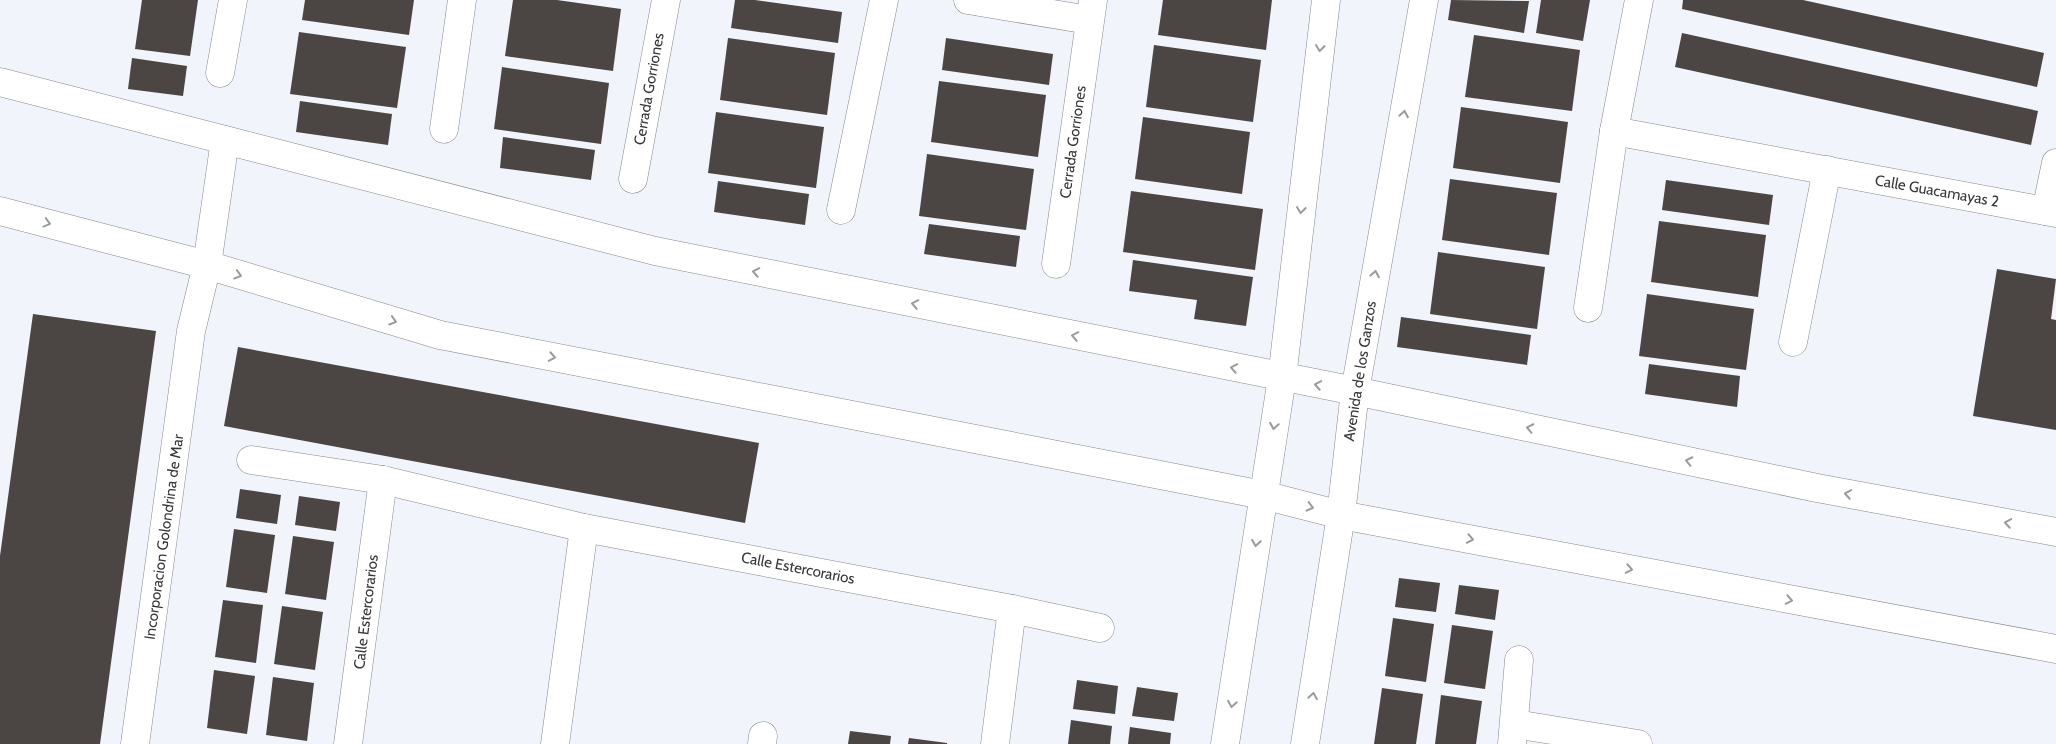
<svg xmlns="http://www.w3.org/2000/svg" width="2056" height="744" font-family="Cabin,sans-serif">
<rect width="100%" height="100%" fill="#f1f5fb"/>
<g fill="#4b4543">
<polygon points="142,0 198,0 190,56 135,49"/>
<polygon points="305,0 414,0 409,35 302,20"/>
<polygon points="513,0 557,0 621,9 613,71 505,56"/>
<polygon points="735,0 755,0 842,12 838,43 731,28"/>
<polygon points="1163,0 1272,0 1266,50 1158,35"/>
<polygon points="1451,0 1529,1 1524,33 1448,20"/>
<polygon points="1541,0 1590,0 1583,41 1536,33"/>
<polygon points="1683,0 1803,0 2044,53 2037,87 1682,9"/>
<polygon points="299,32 406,47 397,108 290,94"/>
<polygon points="1682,33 2038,111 2031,145 1675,67"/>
<polygon points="1474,35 1580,50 1572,111 1465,97"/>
<polygon points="728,38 835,53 827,115 720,100"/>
<polygon points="946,38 1053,54 1049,85 942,70"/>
<polygon points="1154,45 1261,60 1253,122 1146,107"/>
<polygon points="132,58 187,66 183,96 128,89"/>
<polygon points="502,67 609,83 601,144 494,129"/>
<polygon points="939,81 1046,95 1038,157 931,142"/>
<polygon points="300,101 392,114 388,145 296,132"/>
<polygon points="1461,107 1568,122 1560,183 1453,168"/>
<polygon points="716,112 824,127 816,188 708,173"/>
<polygon points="1143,117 1250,132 1242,194 1135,179"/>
<polygon points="503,137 595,150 591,180 500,168"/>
<polygon points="927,154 1034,169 1026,230 919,216"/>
<polygon points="1450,179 1557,193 1549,255 1442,240"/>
<polygon points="1666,180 1773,195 1769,225 1662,210"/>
<polygon points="718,181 809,194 805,225 714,212"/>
<polygon points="1131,191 1263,209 1255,270 1123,252"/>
<polygon points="1659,221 1766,235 1758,297 1651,282"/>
<polygon points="929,224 1020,236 1016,267 924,254"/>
<polygon points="1438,252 1545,267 1537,329 1430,314"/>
<polygon points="1133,260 1253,277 1246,326 1194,319 1197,300 1129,291"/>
<polygon points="1997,269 2056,279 2051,319 2056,320 2056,430 1973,416"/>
<polygon points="1647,294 1754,309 1746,370 1639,356"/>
<polygon points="33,314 156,331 100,744 0,744 0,556"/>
<polygon points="1401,317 1531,335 1527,365 1397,347"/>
<polygon points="238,347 759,443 745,523 224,426"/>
<polygon points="1649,364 1740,376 1737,407 1645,394"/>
<polygon points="240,489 281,495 277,524 236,518"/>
<polygon points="299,496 340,502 336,531 295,525"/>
<polygon points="234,529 275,535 267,593 226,587"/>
<polygon points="293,536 334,542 326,600 285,594"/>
<polygon points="1399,578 1440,583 1436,612 1395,607"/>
<polygon points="1459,585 1499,590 1495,620 1455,614"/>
<polygon points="223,600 263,605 256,663 215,657"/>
<polygon points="282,606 323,612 315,670 274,664"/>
<polygon points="1393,618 1434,624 1426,682 1385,676"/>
<polygon points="1452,625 1493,631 1485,689 1444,683"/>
<polygon points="214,670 255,676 247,734 207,728"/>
<polygon points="273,677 314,683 307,741 266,735"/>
<polygon points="1077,680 1118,686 1115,714 1073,709"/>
<polygon points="1137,687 1178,693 1174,721 1132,716"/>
<polygon points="1382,688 1423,694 1416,744 1374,744"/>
<polygon points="1441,695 1482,701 1476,744 1435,744"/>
<polygon points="1071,720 1112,726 1110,744 1068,744"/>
<polygon points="1130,727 1171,733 1170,744 1128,744"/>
<polygon points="850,731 891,736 890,744 848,744"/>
<polygon points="909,738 947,743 947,744 908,744"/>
</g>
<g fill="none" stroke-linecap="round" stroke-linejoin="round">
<defs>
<g id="minor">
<polyline points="968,0 1089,20"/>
<polyline points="220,73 233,0"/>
<polyline points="444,129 462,0"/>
<polyline points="1614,131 2056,213"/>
<polyline points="633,179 666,0"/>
<polyline points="841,210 884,0"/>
<polyline points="2046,211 2056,163"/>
<polyline points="1056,264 1093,0"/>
<polyline points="1588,308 1614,131 1639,0"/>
<polyline points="1793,342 1827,170"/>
<polyline points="251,460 383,480 584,528 1012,609 1100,628"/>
<polyline points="1515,724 1638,744"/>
<polyline points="135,744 191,331 207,265 225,140"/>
<polyline points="348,744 383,480"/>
<polyline points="555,744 584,528"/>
<polyline points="762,744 763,736"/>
<polyline points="995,744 1012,609"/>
<polyline points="1512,744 1519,660"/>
</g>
<g id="tertiary">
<polyline points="1225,744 1282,378 1326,0"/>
<polyline points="1305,744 1341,515 1355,391 1424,0"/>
</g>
<g id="secondary">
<polyline points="0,82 655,251 1355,391 1817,488 2056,532"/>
<polyline points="0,211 207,265 440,335 1263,495 1341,515 2056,649"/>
</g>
</defs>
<use href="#minor" stroke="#84888d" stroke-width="29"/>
<use href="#tertiary" stroke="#84888d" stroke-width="29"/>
<use href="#secondary" stroke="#84888d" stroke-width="29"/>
<use href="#minor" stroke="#fff" stroke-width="28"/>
<use href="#tertiary" stroke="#fff" stroke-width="28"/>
<use href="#secondary" stroke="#fff" stroke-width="28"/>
</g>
<defs><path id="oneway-chevron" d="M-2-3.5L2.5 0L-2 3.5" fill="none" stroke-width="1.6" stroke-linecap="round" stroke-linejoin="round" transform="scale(1.25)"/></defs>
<g stroke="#9a9b9c">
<use href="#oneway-chevron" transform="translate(1320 48) rotate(97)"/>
<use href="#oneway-chevron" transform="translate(1404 114) rotate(-80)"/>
<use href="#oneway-chevron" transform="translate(1301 210) rotate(97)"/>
<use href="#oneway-chevron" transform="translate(47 223) rotate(15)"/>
<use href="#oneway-chevron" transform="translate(756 272) rotate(-169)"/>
<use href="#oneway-chevron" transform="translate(1375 274) rotate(-80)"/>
<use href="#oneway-chevron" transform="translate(238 275) rotate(17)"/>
<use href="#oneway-chevron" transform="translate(915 304) rotate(-169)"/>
<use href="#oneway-chevron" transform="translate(393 321) rotate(17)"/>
<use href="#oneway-chevron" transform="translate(1075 336) rotate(-169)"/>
<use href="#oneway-chevron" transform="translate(552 357) rotate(11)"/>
<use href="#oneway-chevron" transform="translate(1234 368) rotate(-169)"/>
<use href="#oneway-chevron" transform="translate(1318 385) rotate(-170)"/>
<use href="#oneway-chevron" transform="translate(1274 426) rotate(99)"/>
<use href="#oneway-chevron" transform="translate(1530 428) rotate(-168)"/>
<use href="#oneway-chevron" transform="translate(1689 461) rotate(-168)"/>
<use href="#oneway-chevron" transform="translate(1848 494) rotate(-170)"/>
<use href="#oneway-chevron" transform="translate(1310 507) rotate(14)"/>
<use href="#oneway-chevron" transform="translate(2008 523) rotate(-170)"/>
<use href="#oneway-chevron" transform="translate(1470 539) rotate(11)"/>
<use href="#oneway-chevron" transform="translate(1256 543) rotate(99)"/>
<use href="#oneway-chevron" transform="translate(1629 569) rotate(11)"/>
<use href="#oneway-chevron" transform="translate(1789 600) rotate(11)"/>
<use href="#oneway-chevron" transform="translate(1313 696) rotate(-81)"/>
<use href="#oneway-chevron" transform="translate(1232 704) rotate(99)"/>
</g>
<g text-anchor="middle" stroke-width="5" stroke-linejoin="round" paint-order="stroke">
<g font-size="15" fill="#36373a" stroke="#fff">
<text transform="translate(649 89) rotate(-80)" y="5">Cerrada Gorriones</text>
<text transform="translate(1073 142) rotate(-82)" y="5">Cerrada Gorriones</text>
<text transform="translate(1937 191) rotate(10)" y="5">Calle Guacamayas 2</text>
<text transform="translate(1360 371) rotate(-81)" y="5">Avenida de los Ganzos</text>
<text transform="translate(164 537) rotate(-82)" y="5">Incorporacion Golondrina de Mar</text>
<text transform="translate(798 568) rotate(11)" y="5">Calle Estercorarios</text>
<text transform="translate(366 612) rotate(-83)" y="5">Calle Estercorarios</text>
</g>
</g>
</svg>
